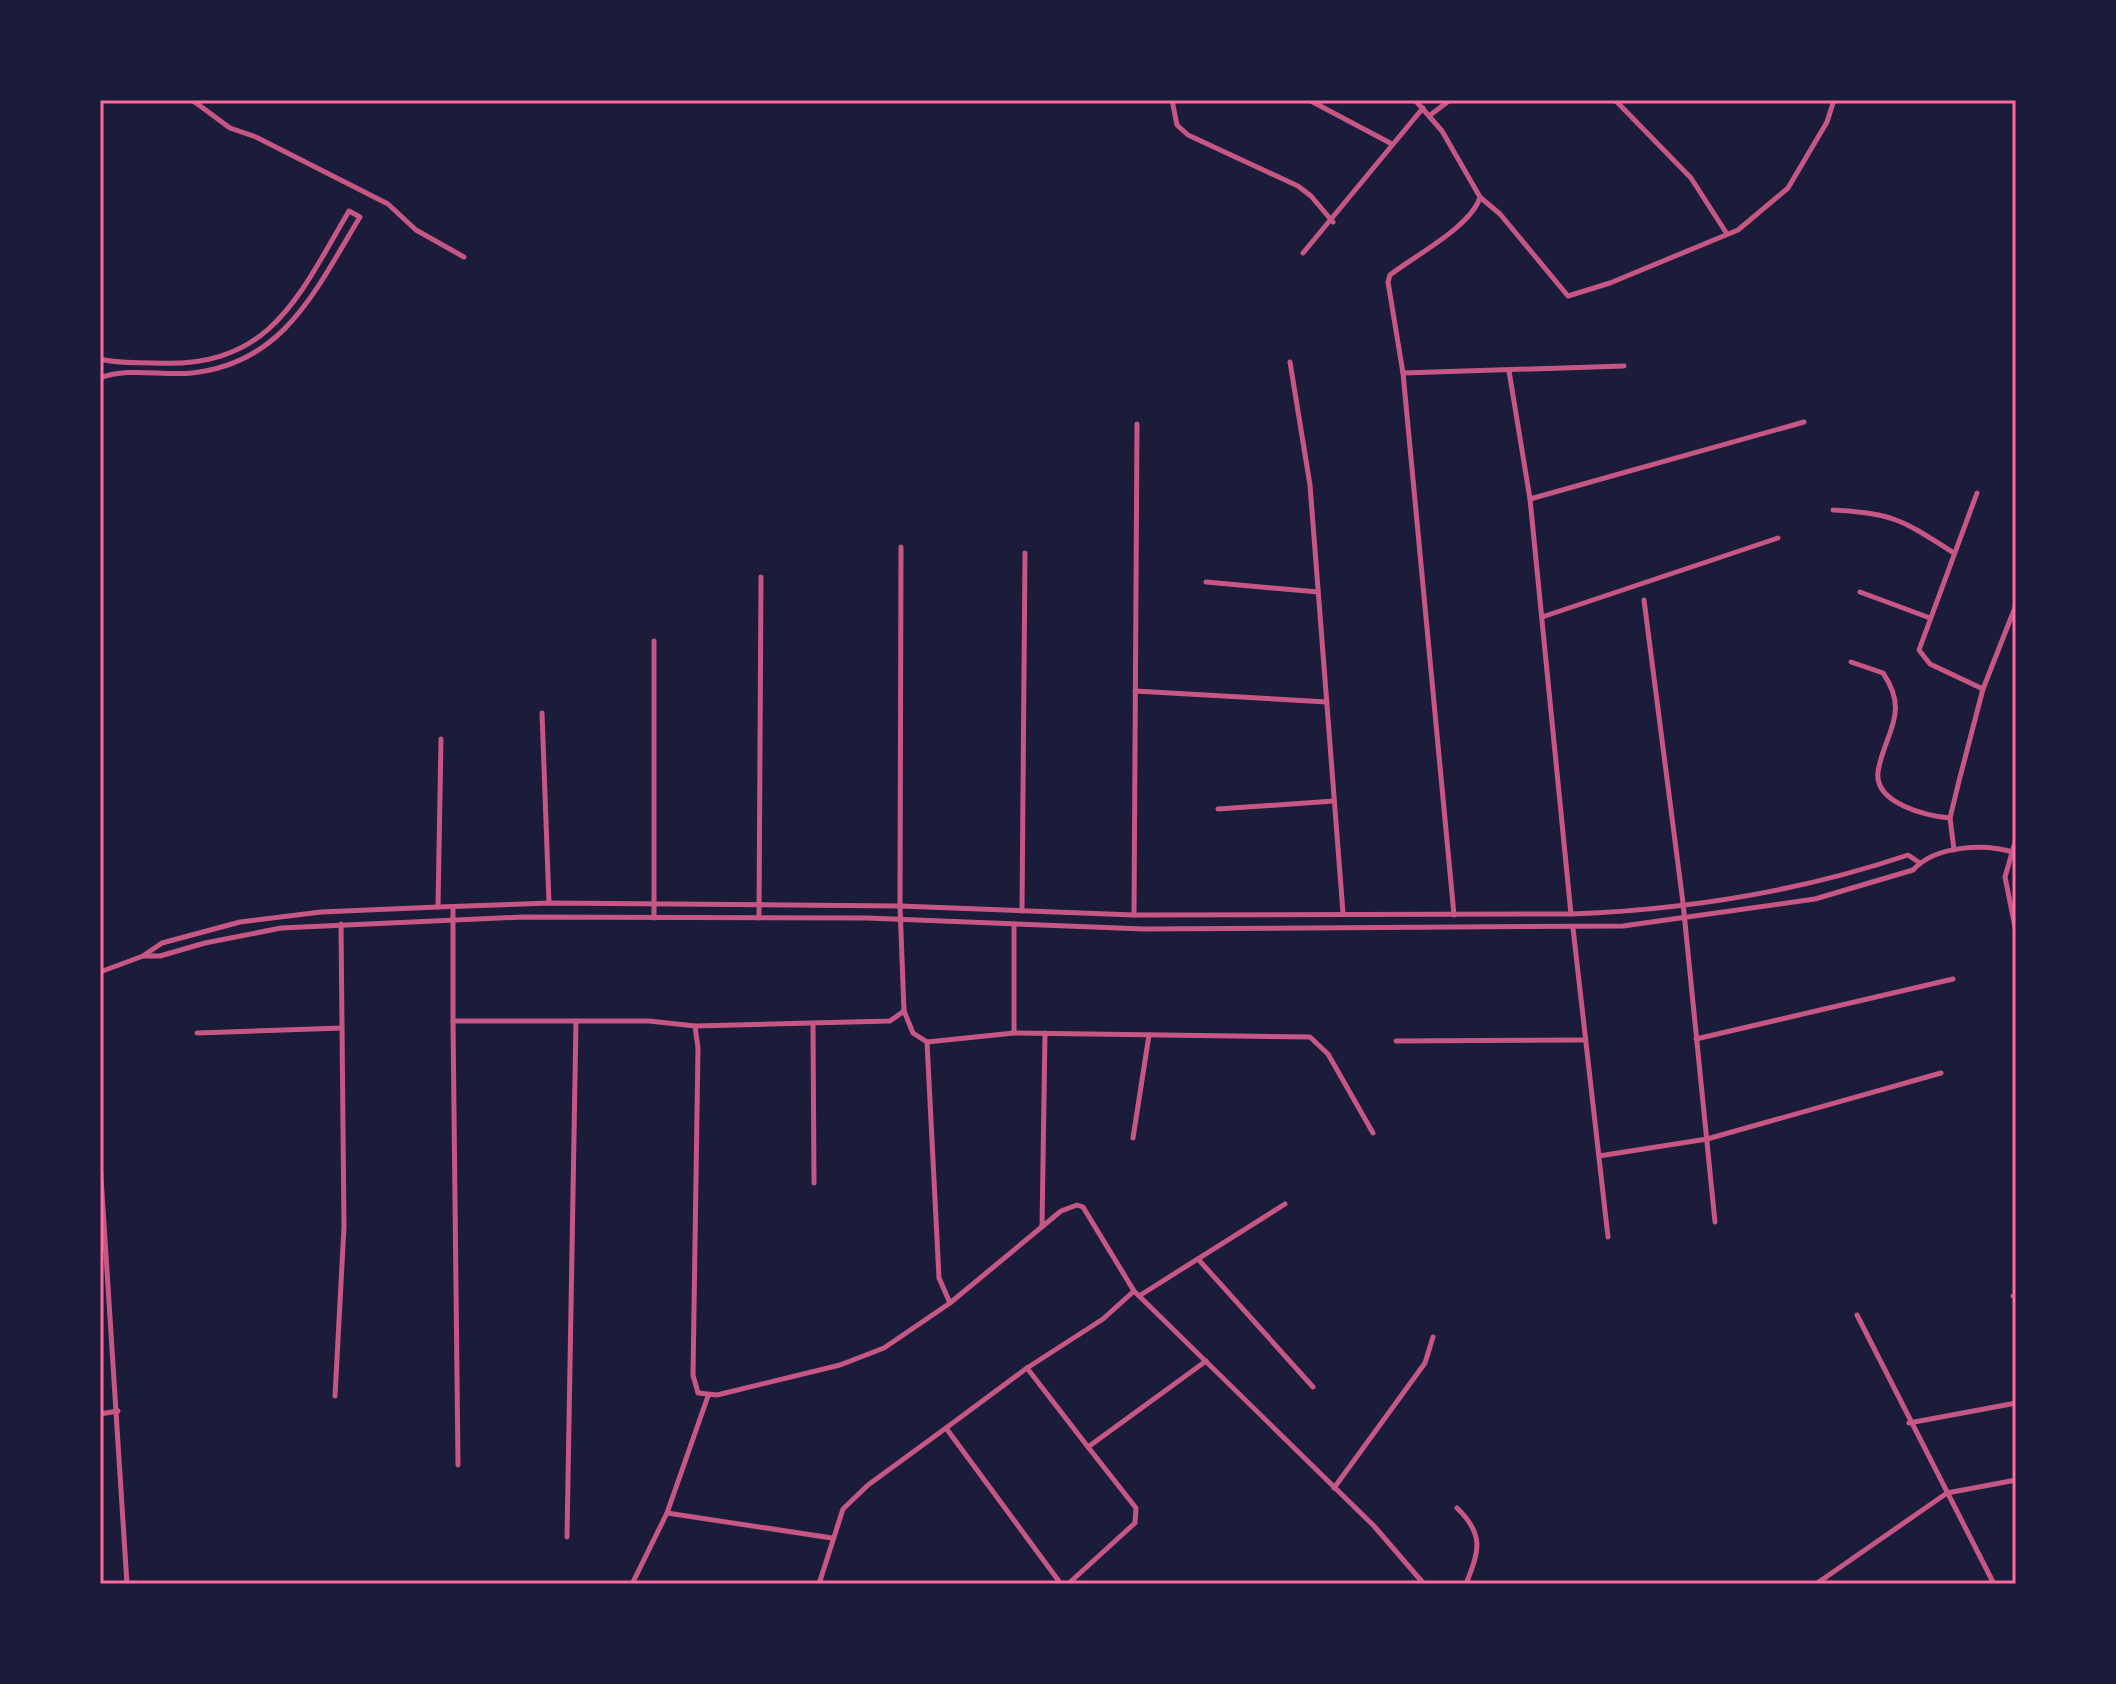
<svg xmlns="http://www.w3.org/2000/svg" width="2116" height="1684" font-family="'Roboto Serif',serif">
<rect width="100%" height="100%" fill="#1b1b3a"/>
<g fill="none" stroke-linecap="round" stroke-linejoin="round">
<g stroke="#c65784" stroke-width="5">
<polyline points="192,100 230,128 256,137 388,204 416,230 464,257"/>
<polyline points="1172,100 1177,125 1188,135 1298,186 1311,196 1333,222"/>
<polyline points="1309,100 1392,144"/>
<path d="M 1415,100 L 1442,131 L 1480,197 C 1472,226 1414,256 1390,275 L 1388,282 L 1403,373 L 1454,915"/>
<polyline points="1615,100 1691,178 1727,234"/>
<polyline points="1429,116 1450,100"/>
<polyline points="1481,198 1500,214 1568,296 1610,283 1738,230 1788,188 1827,122 1834,100"/>
<polyline points="1303,253 1423,108"/>
<path d="M 100,359 C 118,364 137,362 155,363 C 271,369 298,297 349,211 L 360,217 C 316,289 285,363 192,373 C 162,376 128,367 100,378"/>
<polyline points="1290,362 1310,485 1343,913"/>
<polyline points="1509,371 1530,499"/>
<polyline points="1403,373 1624,366"/>
<polyline points="1977,493 1919,650 1930,664 1983,689"/>
<path d="M 1833,510 C 1895,513 1903,521 1954,553"/>
<polyline points="901,547 900,906 904,1011 913,1033 927,1042 939,1278 950,1303"/>
<polyline points="1206,582 1318,592"/>
<polyline points="1860,592 1930,618"/>
<polyline points="1644,600 1683,903 1715,1222"/>
<polyline points="1542,617 1778,538"/>
<polyline points="654,641 654,918"/>
<path d="M 1851,662 L 1883,673 C 1911,714 1884,733 1878,772 C 1874,804 1928,816 1950,818"/>
<polyline points="1135,691 1327,702"/>
<polyline points="542,713 549,903"/>
<polyline points="1218,809 1334,801"/>
<polyline points="2016,839 2005,877 2016,932"/>
<polyline points="1954,850 1950,818 1959,781 1983,689 2016,605"/>
<polyline points="438,907 441,739"/>
<polyline points="453,907 453,1021 649,1021 695,1026 698,1048 693,1375 698,1393 717,1395 840,1365 884,1348 950,1303 1061,1211 1077,1205 1083,1207 1134,1291 1374,1526 1424,1584"/>
<polyline points="1022,911 1025,553"/>
<polyline points="1571,914 1530,499 1804,422"/>
<polyline points="1134,915 1137,424"/>
<polyline points="759,918 761,577"/>
<polyline points="1573,928 1608,1237"/>
<path d="M 143,956 L 160,956 L 205,943 L 281,928 L 523,917 L 867,918 L 1144,929 L 1623,926 L 1815,899 L 1913,870 C 1936,845 1985,843 2016,853"/>
<path d="M 100,972 L 143,956 L 162,943 L 240,922 L 321,912 L 438,907 L 549,903 L 900,906 L 1134,915 L 1571,914 C 1684,910 1801,891 1908,855 L 1920,863"/>
<polyline points="453,1021 458,1465"/>
<polyline points="813,1025 814,1183"/>
<polyline points="695,1026 890,1021 904,1011"/>
<polyline points="197,1033 342,1028"/>
<polyline points="1014,1033 1310,1037 1328,1054 1373,1133"/>
<polyline points="1696,1039 1953,979"/>
<polyline points="1396,1041 1586,1040"/>
<polyline points="927,1042 1014,1033 1014,924"/>
<polyline points="1133,1138 1149,1035"/>
<polyline points="1599,1156 1707,1139 1941,1073"/>
<polyline points="100,1161 127,1584"/>
<polyline points="1042,1227 1045,1033"/>
<polyline points="1198,1259 1313,1387"/>
<polyline points="1134,1291 1103,1319 1027,1368 1088,1447 1206,1361"/>
<polyline points="1139,1296 1285,1204"/>
<polyline points="2013,1296 2016,1296"/>
<polyline points="1857,1315 1994,1584"/>
<polyline points="1027,1368 946,1428 1061,1584"/>
<polyline points="335,1396 344,1227 341,924"/>
<polyline points="100,1414 118,1411"/>
<polyline points="1909,1423 2016,1403"/>
<polyline points="1334,1488 1425,1363 1433,1337"/>
<path d="M 1457,1508 C 1485,1535 1479,1551 1466,1584"/>
<polyline points="667,1513 832,1538"/>
<polyline points="567,1537 576,1021"/>
<polyline points="632,1584 667,1513 708,1396"/>
<polyline points="819,1584 843,1509 868,1485 946,1428"/>
<polyline points="1068,1584 1135,1523 1136,1508 1088,1447"/>
<polyline points="1816,1584 1947,1493 2016,1480"/>
</g>
</g>
<rect width="2116" height="1684" fill="none" stroke="#1b1b3a" stroke-width="204"/>
<rect x="102" y="102" width="1912" height="1480" fill="none" stroke="#ff6b9d" stroke-width="3"/>
</svg>
